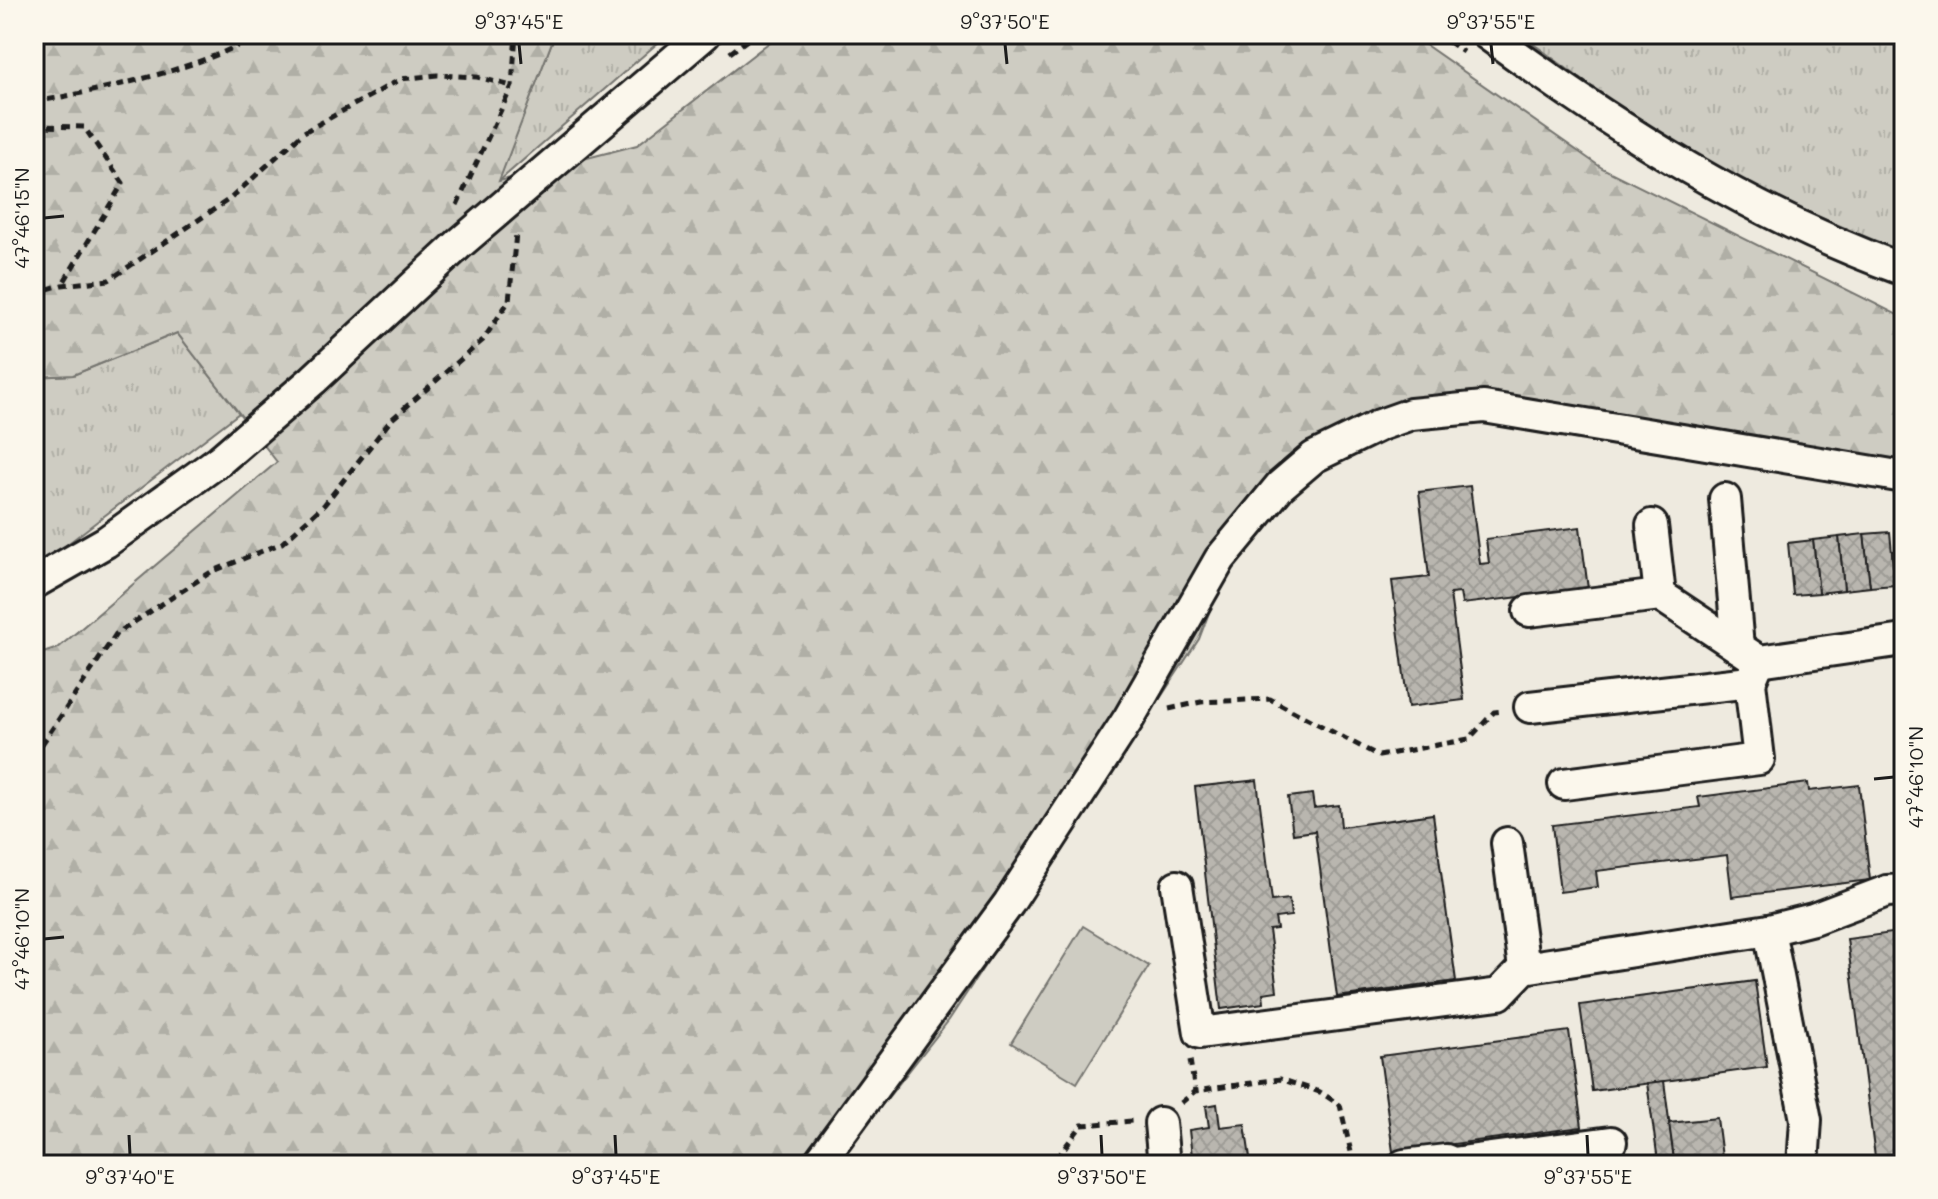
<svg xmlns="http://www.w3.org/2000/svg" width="1938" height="1199" font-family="Mali,sans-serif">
<defs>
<pattern id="grass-tufts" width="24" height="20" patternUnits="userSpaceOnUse" patternTransform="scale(2)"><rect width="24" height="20" fill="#ceccc2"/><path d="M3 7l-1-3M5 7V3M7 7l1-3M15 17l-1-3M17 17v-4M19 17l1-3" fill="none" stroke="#b0afa6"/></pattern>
<pattern id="forest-firs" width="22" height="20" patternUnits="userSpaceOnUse" patternTransform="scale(2)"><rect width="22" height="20" fill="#ceccc2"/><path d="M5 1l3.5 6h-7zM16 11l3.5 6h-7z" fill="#b0afa6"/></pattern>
<pattern id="building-cross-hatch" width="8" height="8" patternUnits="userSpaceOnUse" patternTransform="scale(2)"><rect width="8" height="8" fill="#b9b6af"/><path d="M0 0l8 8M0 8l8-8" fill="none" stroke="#9e9c96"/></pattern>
</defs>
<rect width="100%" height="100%" fill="#eeeadf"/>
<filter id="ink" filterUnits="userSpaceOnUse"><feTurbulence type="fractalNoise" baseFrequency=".0125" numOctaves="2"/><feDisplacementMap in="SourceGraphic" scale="16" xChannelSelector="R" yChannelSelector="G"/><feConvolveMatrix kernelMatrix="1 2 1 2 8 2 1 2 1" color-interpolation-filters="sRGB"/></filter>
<g filter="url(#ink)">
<g fill="url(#grass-tufts)" stroke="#75746f" stroke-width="2">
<polygon points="555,34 668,34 498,182"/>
<path d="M 1520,34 L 1904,34 L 1904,252 C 1837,226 1771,197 1708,162 C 1641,126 1581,79 1520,34 Z"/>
<polygon points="177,333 239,413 57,552 34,564 34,377 73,375"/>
</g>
<polygon fill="url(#forest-firs)" stroke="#75746f" stroke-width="2" points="34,34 555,34 499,181 637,145 780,34 1410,34 1602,168 1904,318 1904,462 1717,429 1458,399 1324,439 1257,487 1199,639 949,1020 835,1165 34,1165 34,656 58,648 277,462 177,333 73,375 34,377"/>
<polygon fill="#ceccc2" stroke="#75746f" stroke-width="2" points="1083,926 1149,966 1077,1083 1011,1043"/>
<g fill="url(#building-cross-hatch)" stroke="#1c1c1c" stroke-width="2">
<polygon points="1470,486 1480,564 1489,563 1486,539 1580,527 1588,589 1462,604 1460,593 1450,594 1464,700 1408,707 1392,581 1429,577 1419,492"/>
<polygon points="1890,532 1895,585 1870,587 1864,534"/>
<polygon points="1864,534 1870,587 1844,590 1839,537"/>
<polygon points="1839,537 1844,590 1819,593 1813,540"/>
<polygon points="1813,540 1819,593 1793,595 1788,543"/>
<polygon points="1899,541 1904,541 1904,588 1902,574 1894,575 1892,551 1900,550"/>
<polygon points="1257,780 1272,901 1289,899 1291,916 1275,918 1277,929 1269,930 1277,991 1263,993 1264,1003 1221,1009 1195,787"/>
<polygon points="1808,783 1809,791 1859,785 1870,880 1732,897 1727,855 1596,871 1598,887 1560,892 1552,825 1700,807 1698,797"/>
<polygon points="1312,794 1314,808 1339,805 1341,827 1433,814 1456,981 1337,997 1315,831 1293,834 1288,797"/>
<polygon points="1899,932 1904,967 1904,1165 1876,1165 1847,939"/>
<polygon points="1755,981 1767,1067 1592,1091 1580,1005"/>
<polygon points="1569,1031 1582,1127 1393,1152 1380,1056"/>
<polygon points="1664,1081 1674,1159 1658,1161 1647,1083"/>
<polygon points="1217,1104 1220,1127 1245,1124 1251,1165 1193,1165 1189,1130 1209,1127 1206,1106"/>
<polygon points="1717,1118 1723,1165 1625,1165 1674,1159 1669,1123"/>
</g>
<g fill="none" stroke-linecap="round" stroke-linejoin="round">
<defs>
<g id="minor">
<path d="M 1487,34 C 1617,129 1751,215 1904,270"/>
<polyline points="1725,499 1738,647"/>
<polyline points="1652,525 1660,595"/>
<polyline points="34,583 106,542 220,460 313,380 459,244 705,34"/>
<polyline points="1529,611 1660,595 1759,661"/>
<polyline points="1759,661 1904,640"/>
<polyline points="1530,707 1750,682"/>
<polyline points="1564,784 1759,759 1750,682 1759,661"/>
<polyline points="1507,843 1524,968"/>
<polyline points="1177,886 1200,1033 1499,994 1524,968 1769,930 1806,1120 1803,1165"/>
<polyline points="1769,930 1813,919 1887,891 1904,890"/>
<polyline points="1160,1123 1164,1165"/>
<polyline points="817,1165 1009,903 1129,718 1220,559 1280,486 1314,457 1380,425 1411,414 1484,407 1904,477"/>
<polyline points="1404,1165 1446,1160 1453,1163 1611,1142"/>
</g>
</defs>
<use href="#minor" stroke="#1c1c1c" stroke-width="36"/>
<g stroke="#1c1c1c" stroke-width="5" stroke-dasharray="8 6" stroke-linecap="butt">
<polyline points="1437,34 1463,52"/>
<polyline points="730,53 755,34"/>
<path d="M 34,102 C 99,91 204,68 260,34"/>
<polyline points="34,126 84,127 123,183 62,285"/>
<polyline points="457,205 512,86 516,34"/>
<polyline points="34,293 62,285 109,280 231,198 304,132 401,79 437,75 477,77 512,86"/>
<polyline points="1169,709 1201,702 1270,699 1379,756 1469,739 1494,712 1503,711"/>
<polyline points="34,756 116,634 211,572 282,543 324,505 391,420 483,340 509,301 516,234"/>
<polyline points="1190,1060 1195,1091"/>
<polyline points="1181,1103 1195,1091 1280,1079 1320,1092 1340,1105 1354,1165"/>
<polyline points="1044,1165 1055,1160 1082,1125 1132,1121"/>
</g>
<use href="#minor" stroke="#fbf7ec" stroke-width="30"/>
</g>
</g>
<path fill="none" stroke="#1c1c1c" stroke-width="3" d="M 519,44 L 521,64M 1005,44 L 1007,64M 1491,44 L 1493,64M 44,218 L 64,216M 1874,779 L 1894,777M 44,939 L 64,937M 129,1135 L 130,1155M 615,1135 L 616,1155M 1101,1135 L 1102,1155M 1587,1135 L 1588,1155"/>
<rect width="1938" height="1199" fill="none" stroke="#fbf7ec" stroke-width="88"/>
<rect x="44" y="44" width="1850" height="1111" fill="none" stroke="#1c1c1c" stroke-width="3"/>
<g font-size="20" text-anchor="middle" fill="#1c1c1c">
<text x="519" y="29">9°37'45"E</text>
<text x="1005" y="29">9°37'50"E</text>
<text x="1491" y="29">9°37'55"E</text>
<text transform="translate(22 218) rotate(-90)" y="7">47°46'15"N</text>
<text transform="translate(1916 777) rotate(-90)" y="7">47°46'10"N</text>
<text transform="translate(22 939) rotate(-90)" y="7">47°46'10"N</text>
<text x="130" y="1184">9°37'40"E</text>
<text x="616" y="1184">9°37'45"E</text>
<text x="1102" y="1184">9°37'50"E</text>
<text x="1588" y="1184">9°37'55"E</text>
</g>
</svg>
